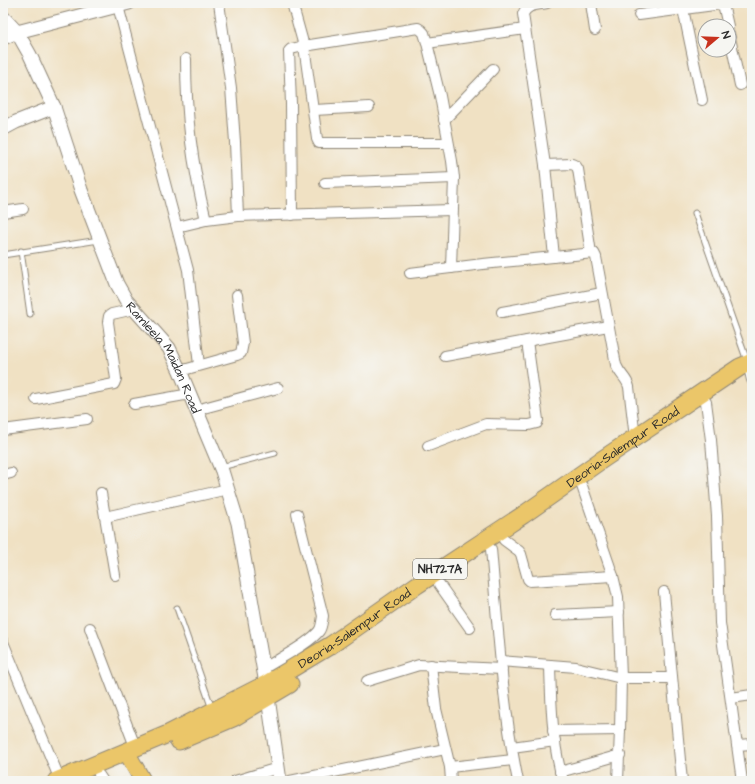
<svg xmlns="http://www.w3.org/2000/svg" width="755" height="784" font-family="'Architects Daughter',sans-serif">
<rect width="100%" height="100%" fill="#f6f6f2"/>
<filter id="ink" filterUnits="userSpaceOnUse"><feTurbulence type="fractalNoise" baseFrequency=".025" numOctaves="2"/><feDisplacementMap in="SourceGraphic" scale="8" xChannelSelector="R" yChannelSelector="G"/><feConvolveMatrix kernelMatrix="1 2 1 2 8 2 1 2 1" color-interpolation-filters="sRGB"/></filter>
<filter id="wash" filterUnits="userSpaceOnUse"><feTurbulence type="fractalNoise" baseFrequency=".012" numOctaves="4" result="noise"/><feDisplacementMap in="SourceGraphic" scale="16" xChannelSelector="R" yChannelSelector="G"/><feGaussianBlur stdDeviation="0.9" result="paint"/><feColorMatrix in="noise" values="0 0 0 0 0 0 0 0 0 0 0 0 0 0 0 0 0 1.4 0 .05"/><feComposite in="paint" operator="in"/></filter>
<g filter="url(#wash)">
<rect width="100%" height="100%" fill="#f0e1c3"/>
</g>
<g filter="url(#ink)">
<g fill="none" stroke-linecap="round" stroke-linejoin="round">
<defs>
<g id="service">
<polyline points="695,213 747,361"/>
<polyline points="21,251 30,314"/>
<polyline points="3,255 99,240"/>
<polyline points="221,467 275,453"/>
<polyline points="177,608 212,709"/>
</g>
<g id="minor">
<polyline points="219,3 231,88 235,142 238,216"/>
<polyline points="292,3 304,46 317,139 319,143 448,143"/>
<path d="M 547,3 C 537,5 527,4 523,14 L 545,165 L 554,257"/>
<polyline points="591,3 595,30"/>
<polyline points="723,4 728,26"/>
<polyline points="118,6 188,270 199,365"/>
<polyline points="683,9 702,100"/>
<polyline points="639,15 729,3"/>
<polyline points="729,33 740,85"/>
<polyline points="427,43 525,29"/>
<path d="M 186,59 C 186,117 192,164 206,220"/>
<polyline points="314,110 369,107"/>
<polyline points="444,120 493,69"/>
<polyline points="545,165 572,164 576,166 578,169 591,253"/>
<polyline points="325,183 454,178"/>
<polyline points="3,212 23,209"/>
<polyline points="292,215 291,104 289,51 291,49 304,46 418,28 421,30 424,33 427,43 440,96 452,161 454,178 451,268"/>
<polyline points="177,227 206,220 238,216 452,210"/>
<path d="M 410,273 L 483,264 L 594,253 L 596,257 L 616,365 C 620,375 627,378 629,387 L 635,438"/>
<polyline points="502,312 602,293"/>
<polyline points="445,356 608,326"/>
<polyline points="748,363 752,380"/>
<polyline points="180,371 237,355 241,353 243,343 237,295"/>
<polyline points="36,399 114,384 116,379 108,322 109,316 112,314 134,309"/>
<polyline points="706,402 711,440 717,516 720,623 742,781"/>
<polyline points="134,404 190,394"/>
<polyline points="196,410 278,388"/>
<polyline points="3,430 87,419"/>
<polyline points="428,446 486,424 529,425 537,423 538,420 527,341"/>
<polyline points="3,475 11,473"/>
<polyline points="582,486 613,576 618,597 621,678 620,730 618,781"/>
<polyline points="101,493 115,575"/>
<polyline points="105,517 228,489"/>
<polyline points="504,540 519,551 521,554 528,579 530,581 613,576"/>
<path d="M 491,549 C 498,626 502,705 518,781"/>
<polyline points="439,584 470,628"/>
<polyline points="664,592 682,781"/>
<polyline points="555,615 619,612"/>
<polyline points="90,628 136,749"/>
<polyline points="3,642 60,780"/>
<polyline points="501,661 576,667 621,678 672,678"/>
<polyline points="431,665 436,709 450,767 451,781"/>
<path d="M 550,665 C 551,704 552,743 563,781"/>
<path d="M 263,669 C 278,659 309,644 319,631 C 322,627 322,621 323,616 L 297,514"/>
<polyline points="367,681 419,665 502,669"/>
<polyline points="731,698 752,695"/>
<polyline points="553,731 620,730"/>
<polyline points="737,745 752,744"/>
<polyline points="512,747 555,741"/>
<polyline points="450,767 513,760"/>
<polyline points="560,772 620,755"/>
<polyline points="99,775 103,781"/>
<polyline points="235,781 278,768"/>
<polyline points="290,781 445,749"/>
</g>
<g id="tertiary">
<path id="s1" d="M 3,17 L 17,32 L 30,55 L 54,107 L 81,190 L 117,284 L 126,300 L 169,348 L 180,371 L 222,471 L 238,523 L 266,684 L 280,781"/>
<polyline points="3,38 17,32 129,3"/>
<polyline points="3,129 16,122 54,107"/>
</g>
<polyline id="primary" points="127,753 143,781"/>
<g id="trunk">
<polyline points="179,741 233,718 290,684"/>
<path id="s2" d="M 56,781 L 168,734 L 266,684 L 331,645 L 417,585 L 523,515 L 600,461 L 740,367 L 752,362"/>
</g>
</defs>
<use href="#service" stroke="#8e8677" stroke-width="7"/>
<use href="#minor" stroke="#8e8677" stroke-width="12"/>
<use href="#tertiary" stroke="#8e8677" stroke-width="15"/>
<use href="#primary" stroke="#8e8677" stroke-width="18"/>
<use href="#trunk" stroke="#8e8677" stroke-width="19"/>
<use href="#service" stroke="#fff" stroke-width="5"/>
<use href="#minor" stroke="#fff" stroke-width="10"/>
<use href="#tertiary" stroke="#fff" stroke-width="13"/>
<use href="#primary" stroke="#ebc669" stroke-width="16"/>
<use href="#trunk" stroke="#ebc669" stroke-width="17"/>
</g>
</g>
<g text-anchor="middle" stroke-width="3.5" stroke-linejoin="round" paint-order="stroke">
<rect fill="#f6f6f2" stroke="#686867" stroke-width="1" x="413" y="559" width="54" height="20" rx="3"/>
<g font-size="12" font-weight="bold" fill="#2b2b2b">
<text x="440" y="573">NH727A</text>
</g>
<g font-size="13" fill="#2b2b2b" stroke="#f6f6f2">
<text dy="5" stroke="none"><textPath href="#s1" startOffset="380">Ramleela Maidan Road</textPath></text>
<text dy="5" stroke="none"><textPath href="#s2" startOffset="660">Deoria-Salempur Road</textPath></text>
<text dy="5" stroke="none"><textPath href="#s2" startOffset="336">Deoria-Salempur Road</textPath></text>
</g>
</g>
<rect width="755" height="784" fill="none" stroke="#f6f6f2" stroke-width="16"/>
<g transform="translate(717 38) rotate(71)"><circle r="19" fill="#f6f6f2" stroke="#a5a5a2"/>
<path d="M0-3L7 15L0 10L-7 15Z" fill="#c8321e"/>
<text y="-6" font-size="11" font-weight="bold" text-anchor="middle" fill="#2b2b2b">N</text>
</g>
</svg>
